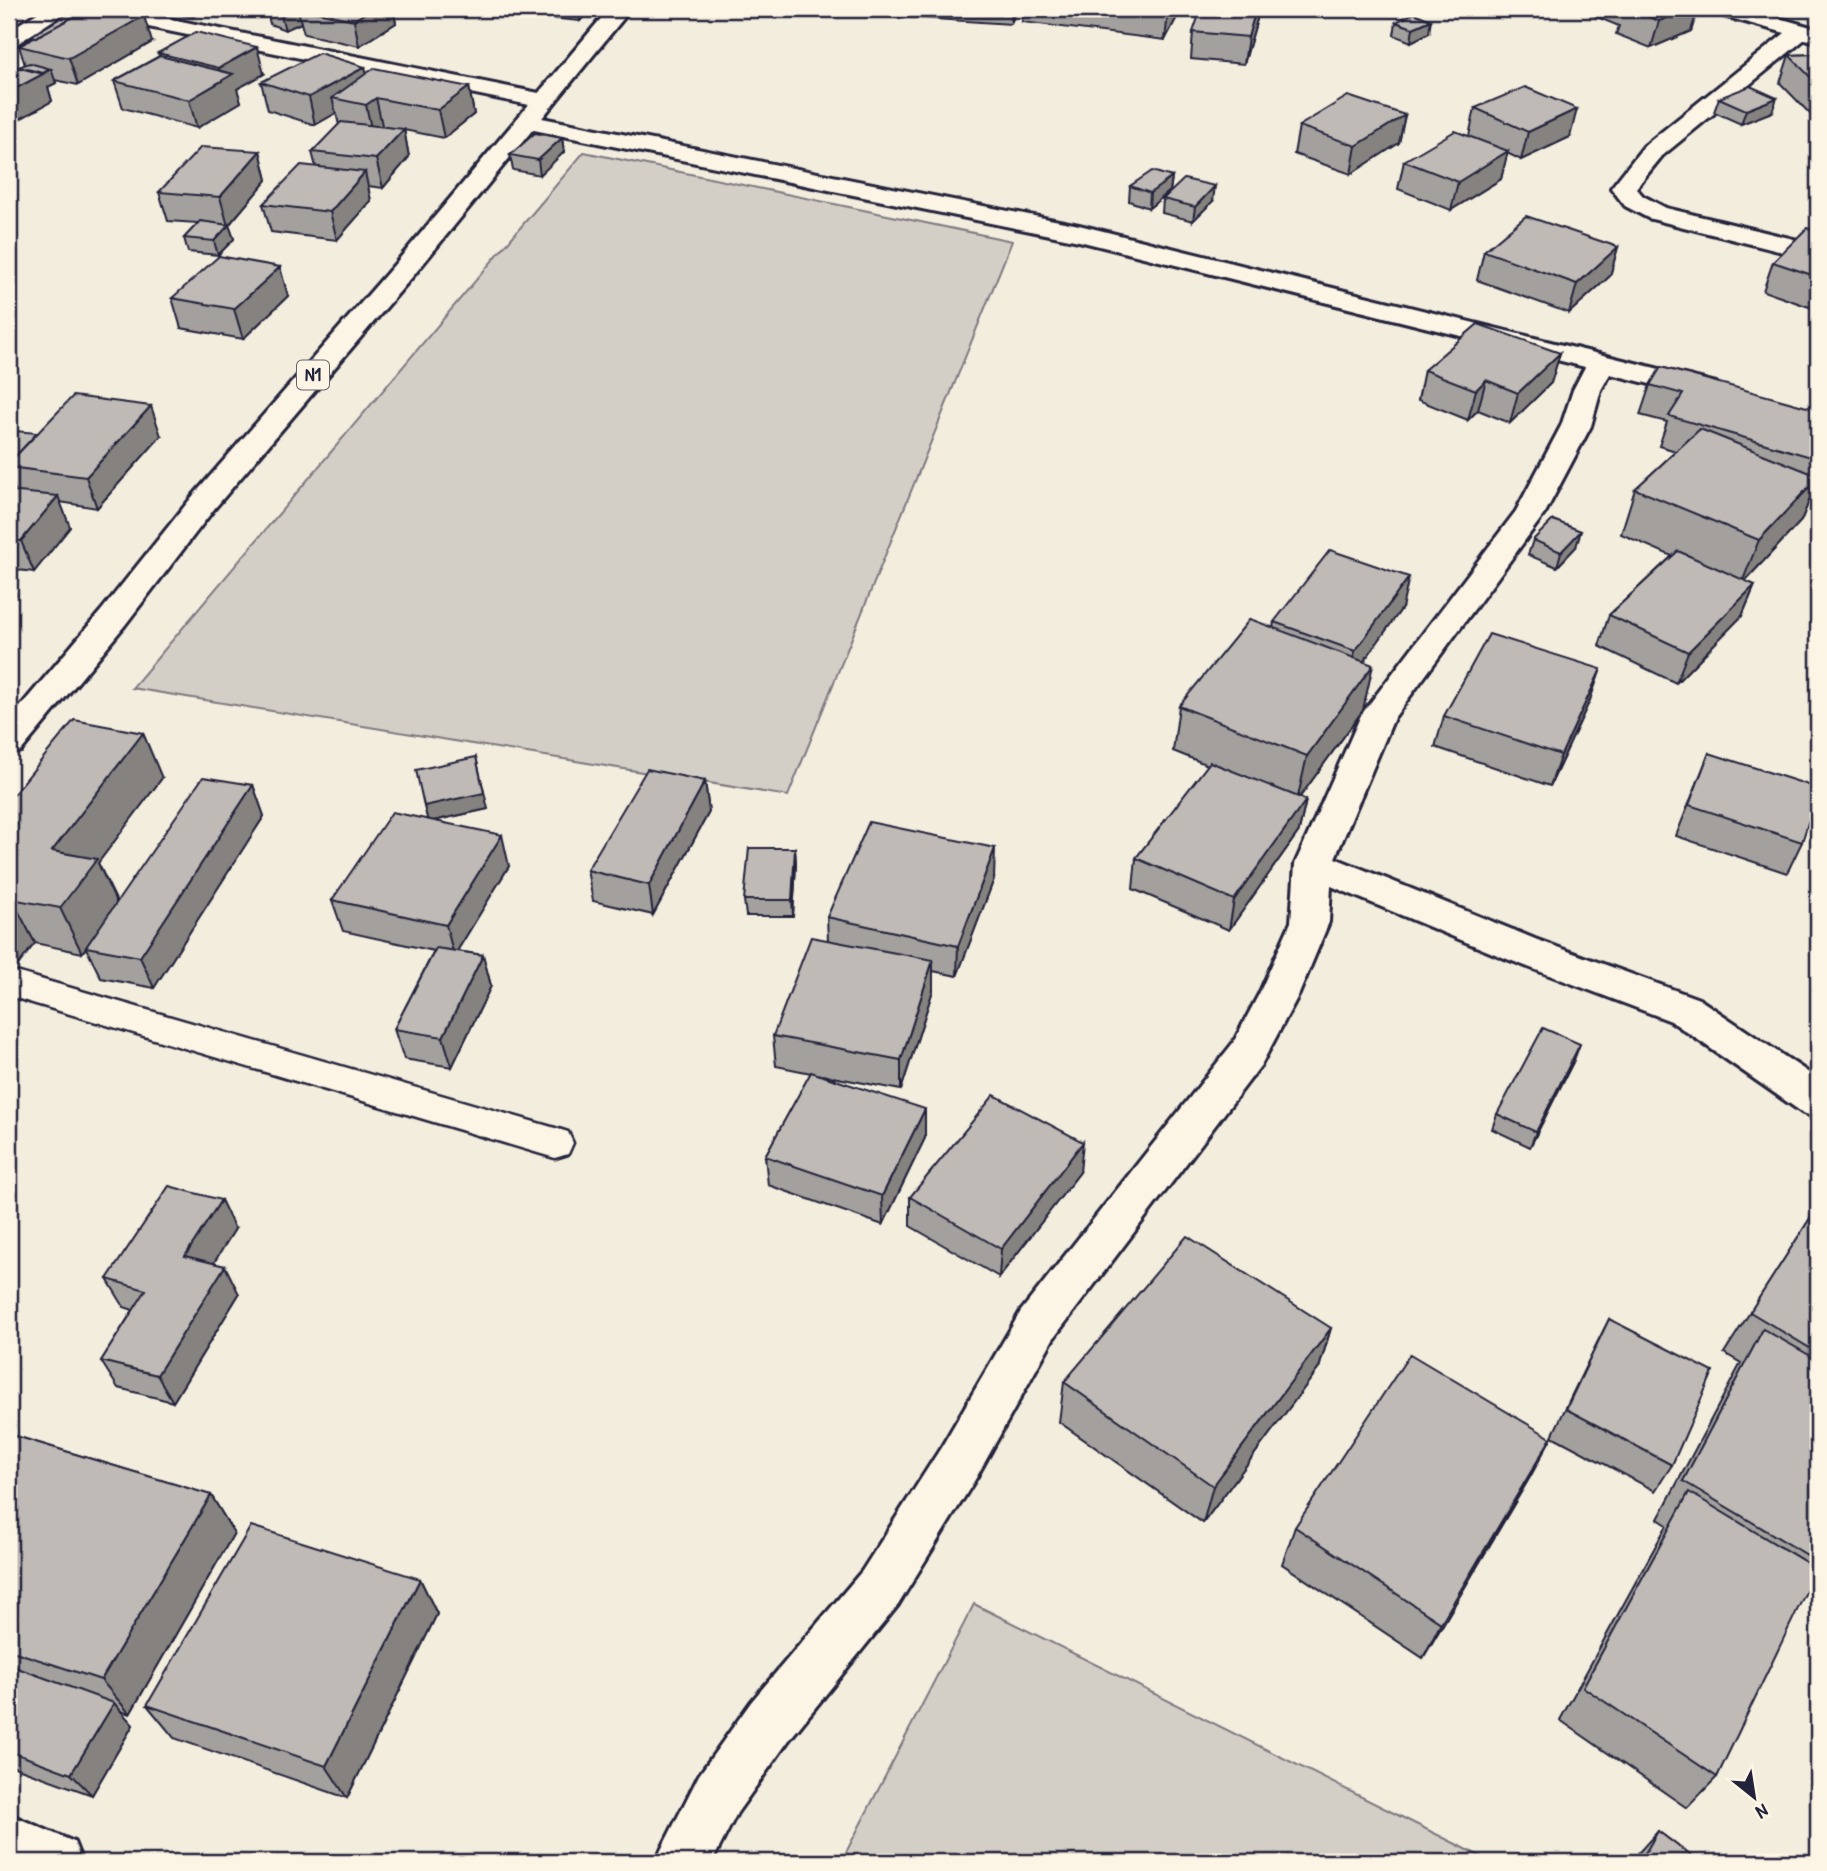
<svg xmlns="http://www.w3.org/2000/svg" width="1827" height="1871" font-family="'Patrick Hand',sans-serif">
<rect width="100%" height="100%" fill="#f3edde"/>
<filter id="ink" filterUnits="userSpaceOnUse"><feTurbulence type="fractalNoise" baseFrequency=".0143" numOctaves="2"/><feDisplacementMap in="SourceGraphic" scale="14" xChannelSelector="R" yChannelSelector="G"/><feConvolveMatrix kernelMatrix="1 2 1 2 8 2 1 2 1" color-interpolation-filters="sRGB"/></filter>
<g filter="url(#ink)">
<g fill="#d4cfc6" stroke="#7b7880" stroke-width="2">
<polygon points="584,152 1012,241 788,796 132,688"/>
<polygon points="974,1604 1492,1862 841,1862"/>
</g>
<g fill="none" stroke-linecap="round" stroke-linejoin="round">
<defs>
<polygon id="service" points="9,970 555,1128 568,1132 573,1143 568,1154 555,1158 9,996"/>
<g id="minor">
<polygon points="44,9 70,9 17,44 9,46 9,30"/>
<polygon points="79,9 121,9 544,94 552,96 556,101 552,106 544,108 90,15 82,14"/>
<polygon points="1713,9 1747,9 1818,29 1818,43 1805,39 1662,156 1636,188 1643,196 1666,208 1818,245 1818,261 1648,218 1625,206 1611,188 1644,146 1785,33 1716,14"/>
<polygon points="527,115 1079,225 1716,383 1720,389 1716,395 1706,398 1610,374 1601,390 1591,426 1545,513 1394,718 1335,858 1535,939 1699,999 1818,1079 1818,1118 1803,1113 1671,1021 1507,959 1331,886 1329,922 1299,994 1261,1065 1053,1339 976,1478 898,1605 789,1740 737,1813 712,1862 655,1862 699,1775 751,1702 862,1571 942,1446 1021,1311 1233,1043 1259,994 1291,922 1295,864 1361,715 1516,511 1561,426 1573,390 1585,367 1079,241 519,127 515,122 519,117"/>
<polygon points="9,1814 74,1842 82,1862 9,1862"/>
</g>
<polygon id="primary" points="609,9 631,9 413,276 214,509 125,625 21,751 9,755 9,720 101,611 192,497 395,264"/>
</defs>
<use href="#service" stroke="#22223b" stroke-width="5"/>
<use href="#minor" stroke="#22223b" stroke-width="6"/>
<use href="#primary" stroke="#22223b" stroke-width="6"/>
<use href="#service" fill="#fcf5e5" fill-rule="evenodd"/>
<use href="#minor" fill="#fcf5e5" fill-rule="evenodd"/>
<use href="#primary" fill="#fcf5e5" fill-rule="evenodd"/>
</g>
<g fill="#a4a09d" stroke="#22223b" stroke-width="2">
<polygon points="138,9 205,9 193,17"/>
<polygon points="270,9 393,9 396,23 359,46 304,34 301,23 285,30 270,24 267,10"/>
<polygon points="500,9 591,9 580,21 549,18 548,15 547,17 501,12"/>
<polygon points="843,9 862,9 861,11"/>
<polygon points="888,9 1016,9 1011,24 888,16"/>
<polygon points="1023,9 1178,9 1177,17 1165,40 1022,22"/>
<polygon points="1260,9 1244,64 1191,59 1193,32"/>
<polygon points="1588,9 1698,9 1691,31 1651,48 1616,34 1619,26 1587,13"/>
<polygon points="1396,22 1429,33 1411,42 1394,35"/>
<polygon points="31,36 152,42 78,85 55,80 56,83 48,87 52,101 9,125 9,65 19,67 25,65 19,46 32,39"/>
<polygon points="158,53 264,74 237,89 241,102 197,128 123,108 114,81 159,56"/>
<polygon points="1818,54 1818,119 1815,119 1780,83 1789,55"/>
<polygon points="367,74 469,87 474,114 444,138 404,130 409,157 383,188 368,186 371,201 337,240 271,232 263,204 316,167 312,152 339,125 336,113 315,125 268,110 261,82"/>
<polygon points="1719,98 1772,112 1741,124 1714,112"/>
<polygon points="1475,108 1570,137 1521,160 1507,153 1501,179 1451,210 1398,189 1404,161 1469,136"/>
<polygon points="1405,115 1399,143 1351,174 1294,154 1299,126"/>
<polygon points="562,138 564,152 540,175 513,170 510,155"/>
<polygon points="260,151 267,180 229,225 234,239 218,255 188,252 184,238 198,223 168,221 159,192"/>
<polygon points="1172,177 1170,191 1149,208 1129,201 1130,186"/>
<polygon points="1163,199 1213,201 1193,221 1162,213"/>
<polygon points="1818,232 1818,310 1763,291 1773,262"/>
<polygon points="1618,247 1610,276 1569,313 1477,280 1484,251"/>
<polygon points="288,296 243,339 181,328 172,298"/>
<polygon points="1560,353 1551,383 1510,423 1478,410 1468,420 1418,400 1424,370"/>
<polygon points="1650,385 1818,410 1818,469 1815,475 1818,476 1818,479 1801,521 1745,581 1755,585 1742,616 1676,683 1599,646 1609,615 1672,556 1621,534 1635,489 1676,451 1659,446 1667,422 1640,415"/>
<polygon points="37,433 161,436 97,508 60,502 70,527 34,572 9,569 9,488 10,491 16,492 12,482 9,482 9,438"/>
<polygon points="1533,540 1576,547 1557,567 1528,555"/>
<polygon points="1402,608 1364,661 1363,710 1300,797 1306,800 1299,831 1229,930 1133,889 1136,858 1208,765 1173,751 1179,706 1273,628 1274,622"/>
<polygon points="1590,700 1550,786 1435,747 1444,716"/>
<polygon points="1709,753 1802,842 1787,873 1676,836"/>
<polygon points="162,778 98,863 117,902 253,785 264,816 154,988 101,978 86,948 82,953 35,943 15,969 9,968 9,800"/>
<polygon points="705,781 709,812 653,915 593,901 587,870"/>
<polygon points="424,806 488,809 433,821 509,866 457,951 483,955 491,986 452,1067 404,1059 394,1029 434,951 343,931 332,900 428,820"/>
<polygon points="795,848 796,864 793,916 746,916 744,900"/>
<polygon points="994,879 957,976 933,971 933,990 901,1090 822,1075 925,1138 883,1225 768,1185 765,1156 811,1073 776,1066 773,1036 828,941 827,917"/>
<polygon points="1574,1060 1530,1147 1492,1129 1497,1114"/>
<polygon points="1080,1172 999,1277 910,1226 910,1197"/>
<polygon points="1818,1206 1818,1550 1814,1559 1810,1564 1717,1777 1687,1808 1560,1720 1667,1525 1658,1519 1741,1363 1724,1353"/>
<polygon points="235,1229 213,1263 239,1294 173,1402 118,1388 101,1361 133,1310 124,1307 107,1279"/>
<polygon points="1609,1319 1672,1465 1655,1491 1552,1436 1595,1347"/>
<polygon points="1331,1328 1319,1368 1203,1523 1059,1422 1064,1382"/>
<polygon points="9,1434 211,1495 234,1533 130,1714 120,1711 133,1725 92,1795 9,1765"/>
<polygon points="1551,1438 1530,1477 1423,1658 1282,1564 1295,1527"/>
<polygon points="420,1579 437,1614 347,1798 174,1738 147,1705"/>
<polygon points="1658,1831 1699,1862 1630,1862"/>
</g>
<g fill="#86827f" stroke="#22223b" stroke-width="2">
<polygon points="191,9 205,9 193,17"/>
<polygon points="298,9 301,23 285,30 281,16"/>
<polygon points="371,9 393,9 396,23 359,46 354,20"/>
<polygon points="579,9 591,9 580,21"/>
<polygon points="1012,9 1016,9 1011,24"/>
<polygon points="1170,9 1178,9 1177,17 1165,40 1168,13"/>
<polygon points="1256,9 1260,9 1244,64 1248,37"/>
<polygon points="1689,9 1698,9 1691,31 1651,48 1659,21"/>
<polygon points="144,16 152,42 78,85 69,58"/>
<polygon points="1431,20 1429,33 1411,42 1413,28"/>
<polygon points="257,47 264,74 237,89 241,102 197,128 189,100 222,81 219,68"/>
<polygon points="365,67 371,94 332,98 336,113 315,125 309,97"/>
<polygon points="51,69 56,83 48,87 52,101 9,125 9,92"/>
<polygon points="469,87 474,114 444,138 438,110"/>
<polygon points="376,98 382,125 372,133 366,105"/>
<polygon points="1777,98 1772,112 1741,124 1746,110"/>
<polygon points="1577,109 1570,137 1521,160 1528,132"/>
<polygon points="1405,115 1399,143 1351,174 1356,146"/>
<polygon points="404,129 409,157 383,188 376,159"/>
<polygon points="562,138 564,152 540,175 538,160"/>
<polygon points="260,151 267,180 228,226 229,225 234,239 218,255 214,241 228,226 220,197"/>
<polygon points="1508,151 1501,179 1451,210 1458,182"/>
<polygon points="365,172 371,201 337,240 330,212"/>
<polygon points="1172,177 1170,191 1149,208 1150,193"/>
<polygon points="1215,186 1213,201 1193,221 1195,207"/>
<polygon points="1618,247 1610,276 1569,313 1577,284"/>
<polygon points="280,267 288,296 243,339 234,309"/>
<polygon points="9,332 18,355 9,362"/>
<polygon points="1560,353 1551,383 1510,423 1518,393"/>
<polygon points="1486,380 1478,410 1468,420 1476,390"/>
<polygon points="151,406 161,436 97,508 86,477"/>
<polygon points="1818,464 1818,469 1809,487 1818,477 1818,479 1801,521 1741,585 1759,540 1809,488"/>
<polygon points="58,496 70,527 34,572 21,541"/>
<polygon points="1581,531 1576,547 1557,567 1561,552"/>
<polygon points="1409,577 1402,608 1349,682 1355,651"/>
<polygon points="9,578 16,594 9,603"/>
<polygon points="1755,585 1742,616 1676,683 1688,652"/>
<polygon points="1373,665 1363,710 1297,801 1307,756"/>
<polygon points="1601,669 1590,700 1550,786 1561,755"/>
<polygon points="143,733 162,778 98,863 117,904 82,953 60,908 52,851"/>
<polygon points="476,757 488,809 428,822 424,806"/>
<polygon points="705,781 709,812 653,915 649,885"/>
<polygon points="253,785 264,816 154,988 140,957"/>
<polygon points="1306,800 1299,831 1229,930 1234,900"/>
<polygon points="502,835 509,866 454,956 446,925"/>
<polygon points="795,848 796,864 793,916 792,900"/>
<polygon points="995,848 994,879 957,976 958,946"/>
<polygon points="12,899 35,943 15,969 9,957 9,903"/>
<polygon points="483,955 491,986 452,1067 443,1037"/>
<polygon points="933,960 933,990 901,1090 901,1060"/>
<polygon points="1580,1044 1574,1060 1530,1147 1536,1132"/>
<polygon points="925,1109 925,1138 883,1225 882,1196"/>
<polygon points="1083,1142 1080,1172 999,1277 1001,1249"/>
<polygon points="221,1200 235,1229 200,1285 185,1256"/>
<polygon points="225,1266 239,1294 173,1402 157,1375"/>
<polygon points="1331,1328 1319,1368 1203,1523 1213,1486"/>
<polygon points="1551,1438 1530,1477 1423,1658 1441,1623"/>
<polygon points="211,1495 234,1533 130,1714 101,1680"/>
<polygon points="420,1579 437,1614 347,1798 326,1766"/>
<polygon points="114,1703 133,1725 92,1795 71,1774"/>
</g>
<g fill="#bfbab6" stroke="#22223b" stroke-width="2">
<polygon points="87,9 112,9 144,16 69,58 19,46"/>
<polygon points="270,9 298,9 281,16 267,10"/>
<polygon points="303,9 371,9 354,20"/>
<polygon points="1132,9 1170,9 1168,13"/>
<polygon points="1201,9 1256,9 1248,37 1193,32"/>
<polygon points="1626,9 1689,9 1659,21"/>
<polygon points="69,13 77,15 36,37 31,36"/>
<polygon points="1414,13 1431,20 1413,28 1396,22"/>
<polygon points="196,32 257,47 219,68 158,53"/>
<polygon points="319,53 365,67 309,97 261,82"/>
<polygon points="1818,54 1818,85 1789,55"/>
<polygon points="160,56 233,74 189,100 114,81"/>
<polygon points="29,63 51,69 43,73 19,67"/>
<polygon points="9,65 43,74 9,92"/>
<polygon points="374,68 469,87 438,110 376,98 366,105 332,98"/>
<polygon points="1750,86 1777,98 1746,110 1719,98"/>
<polygon points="1525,87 1577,109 1528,132 1475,108"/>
<polygon points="1348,96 1405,115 1356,146 1299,126"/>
<polygon points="341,122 404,129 376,159 312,152"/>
<polygon points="1455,131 1508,151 1458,182 1404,161"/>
<polygon points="535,133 562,138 538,160 510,155"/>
<polygon points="201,147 260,151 220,197 159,192"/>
<polygon points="301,165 365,172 330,212 263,204"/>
<polygon points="1152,171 1172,177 1150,193 1130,186"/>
<polygon points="1184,179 1215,186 1195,207 1163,199"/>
<polygon points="1526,216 1618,247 1577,284 1484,251"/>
<polygon points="200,221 229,225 214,241 184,238"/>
<polygon points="1807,228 1818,232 1818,277 1773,262"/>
<polygon points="219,256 280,267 234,309 172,298"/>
<polygon points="1478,324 1560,353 1518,393 1486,380 1476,390 1424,370"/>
<polygon points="1661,367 1818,410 1818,459 1669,416 1683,394 1650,385"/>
<polygon points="73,396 151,406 86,477 9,467 9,463"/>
<polygon points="1700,429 1818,476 1818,477 1759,540 1635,489"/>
<polygon points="15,431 37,433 9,463 9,438"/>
<polygon points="9,491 58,496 21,541 9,540"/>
<polygon points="1553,520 1581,531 1561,552 1533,540"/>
<polygon points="1330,550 1409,577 1355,651 1274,622"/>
<polygon points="1678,551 1755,585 1688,652 1609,615"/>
<polygon points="1250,619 1373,665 1307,756 1179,706"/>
<polygon points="1489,634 1601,669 1561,755 1444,716"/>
<polygon points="74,720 143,733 52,851 97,859 60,908 12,899 9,903 9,800"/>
<polygon points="1709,753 1818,788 1818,791 1802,842 1689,805"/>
<polygon points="476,757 484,793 424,806 416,770"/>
<polygon points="1210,762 1306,800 1234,900 1136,858"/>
<polygon points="647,769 705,781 649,885 587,870"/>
<polygon points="203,777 253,785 140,957 86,947"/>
<polygon points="392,812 502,835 446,925 332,900"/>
<polygon points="869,822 995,848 958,946 827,917"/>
<polygon points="749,848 795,848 792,900 744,900"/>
<polygon points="811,937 933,960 901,1060 773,1036"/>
<polygon points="436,948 483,955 443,1037 394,1029"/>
<polygon points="1543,1028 1580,1044 1536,1132 1497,1114"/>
<polygon points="811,1072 925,1109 882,1196 765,1156"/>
<polygon points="994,1095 1083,1142 1001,1249 910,1197"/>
<polygon points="169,1186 221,1200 185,1256 225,1266 157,1375 101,1361 146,1290 107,1279"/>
<polygon points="1818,1206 1818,1353 1750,1312"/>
<polygon points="1187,1236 1331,1328 1213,1486 1064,1382"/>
<polygon points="1609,1319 1713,1372 1672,1465 1566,1409"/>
<polygon points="1763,1329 1818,1360 1818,1550 1814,1559 1683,1481"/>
<polygon points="1410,1354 1551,1438 1441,1623 1295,1527"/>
<polygon points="9,1434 211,1495 101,1680 9,1650"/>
<polygon points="1689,1492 1817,1569 1717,1777 1583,1687"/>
<polygon points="251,1526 420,1579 326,1766 147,1705"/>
<polygon points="9,1665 114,1703 71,1774 9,1751"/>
<polygon points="1658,1831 1699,1862 1640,1862"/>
</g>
</g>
<g text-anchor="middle" stroke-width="6" stroke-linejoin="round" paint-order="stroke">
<rect fill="#fcf5e5" stroke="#63616e" stroke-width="2" x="297" y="360.5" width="32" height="29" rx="5"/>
<g font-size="18" font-weight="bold" fill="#22223b">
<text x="313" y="381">N1</text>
</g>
</g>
<rect width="1827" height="1871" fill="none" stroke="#fcf5e5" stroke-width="35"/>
<rect x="18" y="18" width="1792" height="1836" fill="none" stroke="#22223b" stroke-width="2.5" filter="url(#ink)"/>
<g transform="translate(1754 1797) rotate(150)" stroke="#fcf5e5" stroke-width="5" paint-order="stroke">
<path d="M0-5L12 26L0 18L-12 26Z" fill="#22223b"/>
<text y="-10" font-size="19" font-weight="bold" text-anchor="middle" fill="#22223b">N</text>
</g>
</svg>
